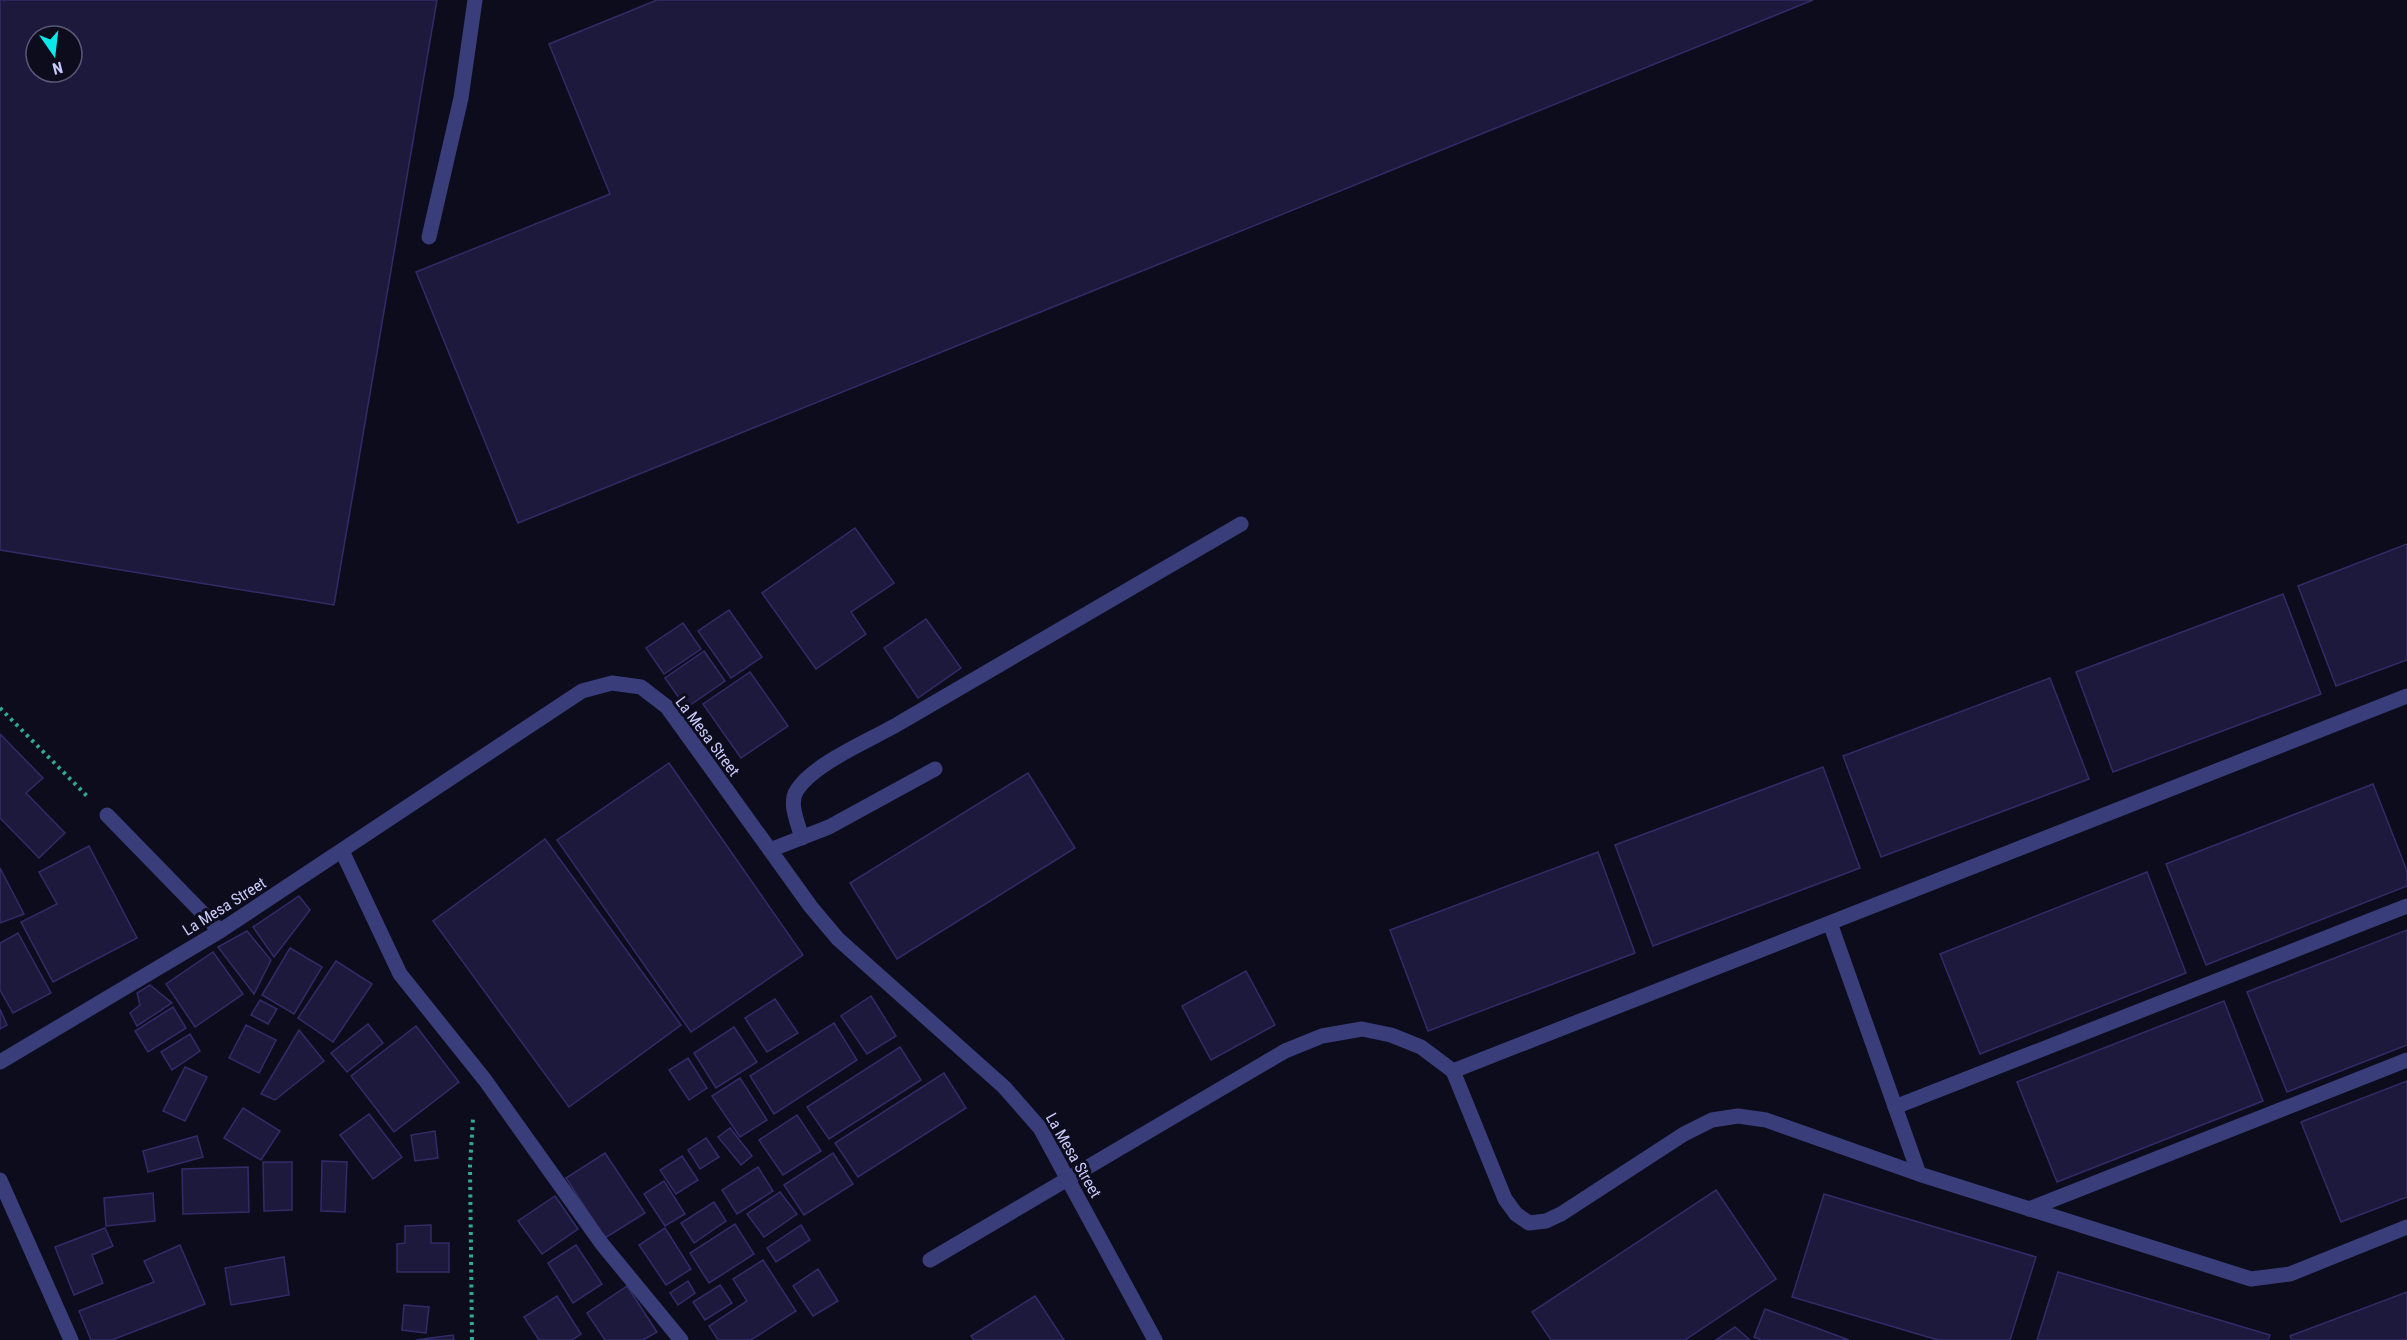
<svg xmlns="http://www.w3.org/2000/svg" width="2407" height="1340" font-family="'Roboto Condensed',sans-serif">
<rect width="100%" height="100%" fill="#0d0c1d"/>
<g fill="#1d193d" stroke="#312c68" stroke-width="1.5" fill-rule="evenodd">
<path d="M 0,0 L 437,0 L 334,605 L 0,550 ZM 36,36 L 72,36 L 72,72 L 36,72 Z"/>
<polygon points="657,0 1813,0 518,523 416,272 610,194 549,44"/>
<polygon points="855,528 894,583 851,612 866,634 816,669 762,593"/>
<polygon points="2407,544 2407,660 2336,686 2298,586"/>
<polygon points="2283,594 2321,694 2113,772 2076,672"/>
<polygon points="729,610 762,657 731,678 698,631"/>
<polygon points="926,619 961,668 918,698 884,648"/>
<polygon points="683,623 701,649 664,674 646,648"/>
<polygon points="704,651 725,681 686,708 665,678"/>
<polygon points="750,672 788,726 741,758 703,704"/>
<polygon points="2050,678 2089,779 1881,857 1843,756"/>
<polygon points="0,734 43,778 26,793 65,833 39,858 0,818"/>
<polygon points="669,763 803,955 691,1032 557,840"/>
<polygon points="1823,767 1860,868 1653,946 1615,845"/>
<polygon points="1028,773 1075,848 897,959 850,883"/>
<polygon points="2373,784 2407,871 2407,886 2206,965 2166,864"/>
<polygon points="545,839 681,1025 569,1107 433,921"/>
<polygon points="89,846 137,938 53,982 21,922 57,904 39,872"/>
<polygon points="1598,852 1635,953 1428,1031 1390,930"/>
<polygon points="0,868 24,914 0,923"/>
<polygon points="2147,872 2186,973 1980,1054 1940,954"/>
<polygon points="299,896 310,910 274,957 253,927"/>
<polygon points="2407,930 2407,1045 2287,1092 2247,992"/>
<polygon points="247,931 271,960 254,994 218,947"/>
<polygon points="18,933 51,993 13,1013 0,990 0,943"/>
<polygon points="290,948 322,967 294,1014 262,995"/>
<polygon points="213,952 243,994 195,1027 166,984"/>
<polygon points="336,961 372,984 333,1042 298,1018"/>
<polygon points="1246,971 1275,1025 1211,1060 1182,1006"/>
<polygon points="150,985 172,1003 137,1026 130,1013 140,1005 137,993"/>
<polygon points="871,996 896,1036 867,1054 841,1016"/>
<polygon points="775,999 798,1033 767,1052 745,1018"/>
<polygon points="260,1000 277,1009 268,1024 251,1015"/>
<polygon points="2224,1001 2263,1101 2057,1182 2017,1082"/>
<polygon points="173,1007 186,1028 148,1052 135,1031"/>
<polygon points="0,1009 7,1025 0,1029"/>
<polygon points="834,1023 857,1060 774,1114 750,1076"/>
<polygon points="368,1024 383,1043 347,1072 331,1053"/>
<polygon points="246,1025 276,1040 259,1073 229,1058"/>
<polygon points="416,1026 459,1082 394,1132 351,1076"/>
<polygon points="734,1027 757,1062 716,1088 694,1053"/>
<polygon points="299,1030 324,1061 275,1100 261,1094"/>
<polygon points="190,1034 200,1051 172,1070 161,1052"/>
<polygon points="900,1047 921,1080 829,1139 807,1107"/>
<polygon points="688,1058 707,1088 689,1100 669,1070"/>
<polygon points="185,1067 207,1077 185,1121 163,1111"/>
<polygon points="944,1073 966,1108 858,1177 835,1143"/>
<polygon points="740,1078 767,1120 740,1137 712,1096"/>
<polygon points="2407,1081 2407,1197 2341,1222 2301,1122"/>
<polygon points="243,1108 280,1131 261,1160 224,1138"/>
<polygon points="369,1114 402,1157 373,1179 340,1135"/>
<polygon points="797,1115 821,1151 783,1175 759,1140"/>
<polygon points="730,1128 752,1156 741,1165 718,1137"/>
<polygon points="435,1131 438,1158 415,1161 411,1135"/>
<polygon points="197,1136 203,1157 148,1172 143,1151"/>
<polygon points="706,1138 719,1157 700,1169 688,1150"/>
<polygon points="605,1153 645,1213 605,1238 566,1178"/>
<polygon points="833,1153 853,1184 804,1215 784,1185"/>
<polygon points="682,1156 698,1180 676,1194 660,1170"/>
<polygon points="322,1161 347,1162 345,1212 321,1211"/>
<polygon points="263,1162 292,1162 292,1210 264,1211"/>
<polygon points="248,1167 249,1212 183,1214 182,1169"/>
<polygon points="758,1167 773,1191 737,1214 722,1190"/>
<polygon points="664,1181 685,1214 665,1226 644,1194"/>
<polygon points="1716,1190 1776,1279 1685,1340 1551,1340 1532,1312"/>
<polygon points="780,1192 797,1214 764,1237 747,1214"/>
<polygon points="153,1193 155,1221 106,1226 104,1198"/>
<polygon points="1824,1194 2036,1257 2010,1340 1938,1340 1792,1297"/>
<polygon points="555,1196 578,1229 542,1254 518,1221"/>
<polygon points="714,1202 726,1221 694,1243 681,1223"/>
<polygon points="735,1224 754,1254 709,1283 690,1253"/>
<polygon points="431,1225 431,1243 449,1243 449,1272 397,1272 397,1244 405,1243 405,1226"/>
<polygon points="801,1225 810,1240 776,1262 767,1248"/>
<polygon points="105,1228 113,1246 92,1255 103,1283 74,1295 55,1247"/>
<polygon points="665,1228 691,1269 666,1285 639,1245"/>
<polygon points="180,1245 205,1304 112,1340 91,1340 79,1311 154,1282 144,1261"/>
<polygon points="576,1245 602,1284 573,1303 548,1263"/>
<polygon points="284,1257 289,1295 231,1305 225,1268"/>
<polygon points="763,1260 796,1311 751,1340 718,1340 709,1326 747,1301 733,1279"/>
<polygon points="818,1269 838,1301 813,1316 793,1286"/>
<polygon points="2058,1272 2270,1335 2268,1340 2037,1340"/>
<polygon points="688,1281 695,1293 678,1305 670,1293"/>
<polygon points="720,1285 732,1303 705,1320 693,1302"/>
<polygon points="627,1286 657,1332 643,1340 605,1340 587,1313"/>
<polygon points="2407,1292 2407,1340 2292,1340 2290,1336"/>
<polygon points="557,1296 581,1334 572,1340 539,1340 524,1317"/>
<polygon points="1035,1296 1064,1340 974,1340 971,1336"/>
<polygon points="404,1305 429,1307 426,1333 402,1330"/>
<polygon points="1765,1309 1849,1340 1761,1340 1754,1337"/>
<polygon points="1735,1327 1750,1340 1716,1340"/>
<polygon points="453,1335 454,1340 416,1340"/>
</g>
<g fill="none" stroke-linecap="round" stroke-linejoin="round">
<g stroke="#31aa95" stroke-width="4" stroke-dasharray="3 4.5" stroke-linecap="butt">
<polyline points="0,708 87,796"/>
<polyline points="472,1340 470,1166 473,1118"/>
</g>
<g stroke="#393e7a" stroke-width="15">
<polyline points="429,237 461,98 475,0"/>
<polyline points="107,815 220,931"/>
<path d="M 802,838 C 798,823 788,803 797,790 C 815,762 874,739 903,721 C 1016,655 1129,590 1241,524"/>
<polyline points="770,850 829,827 935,769"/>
<polyline points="1830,923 1919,1174"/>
<polyline points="1453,1071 2407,696"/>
<polyline points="1895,1107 2407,906"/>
<polyline points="2029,1209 2407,1060"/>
<polyline points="930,1260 1285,1051 1322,1036 1362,1029 1391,1035 1421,1047 1453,1071 1505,1199 1516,1214 1529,1223 1546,1221 1561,1214 1684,1134 1712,1120 1738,1116 1766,1120 1919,1174 2251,1279 2290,1274 2407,1227"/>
</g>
<g stroke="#393e7a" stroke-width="15">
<polyline points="342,851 400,974 485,1080 602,1244 681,1340"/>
<polyline points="0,1062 220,931 582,691 612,683 641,687 667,707 811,907 838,939 1004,1087 1040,1128 1155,1340"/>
<polyline points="0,1180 71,1340"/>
</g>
</g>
<g text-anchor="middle" stroke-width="6" stroke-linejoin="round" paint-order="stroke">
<g font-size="16" fill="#cbcafd" stroke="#0d0c1d">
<text transform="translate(708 736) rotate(53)" y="6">La Mesa Street</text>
<text transform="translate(224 906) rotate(-32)" y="6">La Mesa Street</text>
<text transform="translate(1074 1155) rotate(60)" y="6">La Mesa Street</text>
</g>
</g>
<g transform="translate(54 54) rotate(166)"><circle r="28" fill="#0d0c1d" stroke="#595877" stroke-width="1.5"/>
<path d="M0-4.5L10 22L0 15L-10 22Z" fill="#09eae8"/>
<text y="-9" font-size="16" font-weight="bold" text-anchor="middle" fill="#cbcafd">N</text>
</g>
</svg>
